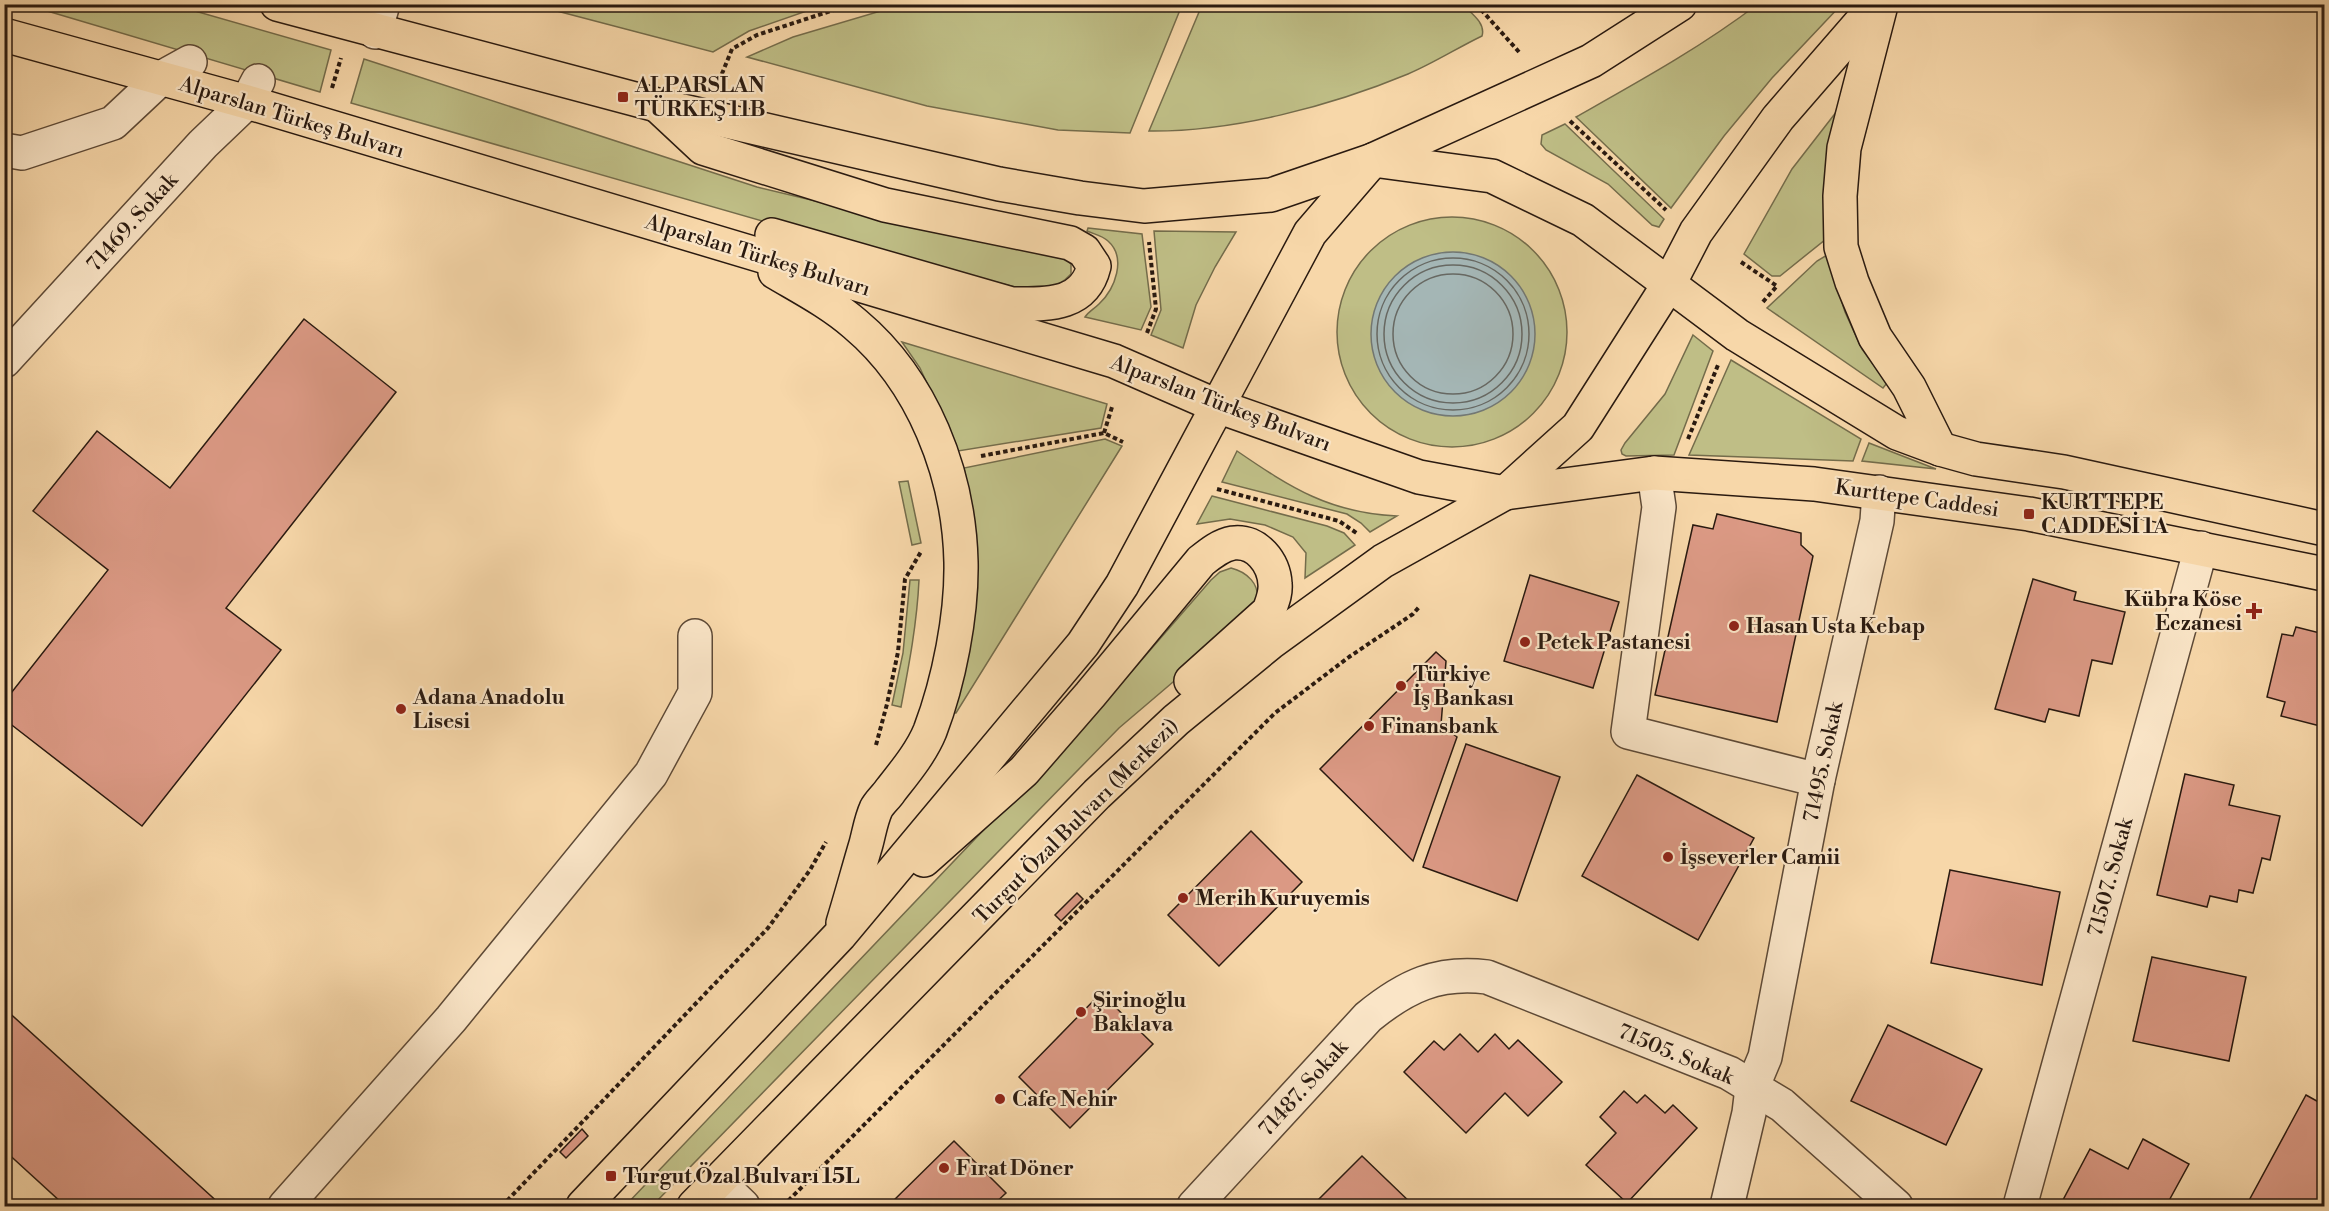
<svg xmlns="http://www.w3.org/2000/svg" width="2329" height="1211" font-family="'Libre Bodoni',serif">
<rect width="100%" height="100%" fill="#f7d7a9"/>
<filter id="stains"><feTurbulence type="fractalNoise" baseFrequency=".00333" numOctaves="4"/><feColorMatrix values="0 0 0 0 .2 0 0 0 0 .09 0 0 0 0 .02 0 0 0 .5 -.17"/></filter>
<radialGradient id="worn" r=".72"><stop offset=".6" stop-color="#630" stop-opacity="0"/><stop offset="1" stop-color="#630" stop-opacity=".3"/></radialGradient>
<g fill="#bfbe86" stroke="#746c4b" stroke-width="1.5">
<path d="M 1758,4 L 1841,5 L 1772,78 L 1724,136 L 1671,208 L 1576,117 C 1638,82 1700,48 1758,4 Z"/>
<polygon points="27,5 174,5 331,50 320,92"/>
<polygon points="534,5 824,4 824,5 749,31 713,52"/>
<polygon points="901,5 901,4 1182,5 1130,133 1058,130 927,106 747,57 793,37"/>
<path d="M 1202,5 L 1463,5 C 1471,13 1486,23 1482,36 C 1457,48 1434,63 1408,74 C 1331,106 1233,132 1149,131 Z"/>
<path d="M 364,59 L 757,187 L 1008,247 L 1064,256 L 1071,264 L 1071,274 C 1055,292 1037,289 1015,287 L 825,239 L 351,103 Z"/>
<polygon points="1837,111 1826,239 1780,276 1772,276 1744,254 1792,169"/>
<polygon points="1565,124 1664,219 1659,227 1652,225 1608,184 1546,150 1541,144 1542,135"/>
<circle cx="1452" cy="332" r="115"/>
<path d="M 1088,228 L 1142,234 L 1151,307 L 1141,330 L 1085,317 C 1089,311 1094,309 1099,304 C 1115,289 1127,258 1108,241 C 1103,236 1094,234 1087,231 Z"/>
<polygon points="1154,231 1236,232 1215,267 1196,305 1183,348 1151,335 1161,310"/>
<polygon points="1827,255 1845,312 1862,349 1887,383 1883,388 1767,308 1817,261"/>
<polygon points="1693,335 1713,351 1674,455 1626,456 1622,454 1621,450 1625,443 1665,394"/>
<polygon points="902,342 1107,404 1101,428 958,451 920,368"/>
<polygon points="1731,360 1861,439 1853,461 1689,455"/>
<polygon points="1105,439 1122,446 956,713 952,713 976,548 974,517 964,468"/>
<polygon points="1869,443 1936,469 1862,461"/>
<path d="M 1237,451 C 1291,488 1330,513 1397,516 L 1370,532 L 1361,523 L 1347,514 L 1222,482 Z"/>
<polygon points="908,481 921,543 912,545 899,482"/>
<polygon points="1212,496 1327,526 1344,533 1355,545 1305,578 1306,553 1293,537 1265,525 1230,519 1197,524"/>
<path d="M 1231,568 C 1247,572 1260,584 1257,601 L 1220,642 L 1119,728 L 652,1206 L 625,1206 L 1099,709 L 1211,580 L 1220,572 Z"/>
<path d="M 910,580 L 919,580 C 917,623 909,665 901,707 L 892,705 L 903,653 Z"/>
</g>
<circle fill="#a4b6b5" stroke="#737873" stroke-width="1.5" cx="1453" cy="334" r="82"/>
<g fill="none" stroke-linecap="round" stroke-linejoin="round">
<g stroke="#676862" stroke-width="1.5">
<circle cx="1453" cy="334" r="76"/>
<circle cx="1453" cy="334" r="69"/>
<circle cx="1453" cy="334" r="60"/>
</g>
</g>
<g fill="#db9984" stroke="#2a1a10" stroke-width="1.5">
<polygon points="304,319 396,392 226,608 281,650 142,826 4,719 4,702 108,570 33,511 97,431 170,488"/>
<polygon points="1717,514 1801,533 1801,545 1813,556 1777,722 1655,695 1693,525 1713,529"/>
<polygon points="1530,575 1619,602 1593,688 1504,661"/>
<polygon points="2033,579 2076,592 2074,600 2125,612 2112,664 2092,660 2079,716 2049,709 2045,722 1995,709"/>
<polygon points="2296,627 2324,634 2324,727 2281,716 2285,702 2267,697 2282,634 2293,636"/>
<polygon points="1436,652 1446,661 1441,725 1457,737 1413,861 1320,769"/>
<polygon points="1466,744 1560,777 1517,901 1423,867"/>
<polygon points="2185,774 2234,785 2229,805 2280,816 2270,860 2262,858 2253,893 2239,890 2237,902 2210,896 2207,907 2157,895"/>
<polygon points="1637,775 1754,838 1698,940 1582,876"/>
<polygon points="1251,831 1302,882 1219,966 1168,915"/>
<polygon points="1950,870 2060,892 2042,985 1931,963"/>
<polygon points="1077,893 1083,899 1061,921 1055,915"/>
<polygon points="2152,957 2246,977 2229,1061 2133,1041"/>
<polygon points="1101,993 1153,1044 1070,1128 1019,1077"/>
<polygon points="4,1008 222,1206 60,1206 63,1204 4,1150"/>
<polygon points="1888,1025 1982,1069 1946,1145 1851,1101"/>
<polygon points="1460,1034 1478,1052 1495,1034 1509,1049 1518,1040 1562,1082 1528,1116 1505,1093 1466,1133 1404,1072 1434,1041 1444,1050"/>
<polygon points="1624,1091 1637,1103 1645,1095 1665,1113 1673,1105 1697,1128 1627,1203 1586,1165 1616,1133 1600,1117"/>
<polygon points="2306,1095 2324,1105 2324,1118 2322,1123 2324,1124 2324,1206 2246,1206"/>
<polygon points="582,1129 588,1136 566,1158 560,1152"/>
<polygon points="2143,1139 2189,1164 2166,1206 2077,1206 2063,1200 2090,1149 2128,1169"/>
<polygon points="954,1141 1006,1193 992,1206 888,1206"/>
<polygon points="1362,1156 1414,1206 1312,1206"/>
</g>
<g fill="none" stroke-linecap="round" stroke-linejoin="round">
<defs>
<g id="minor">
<polyline points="375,32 383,4"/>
<polyline points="4,150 22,153 113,123 161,78 190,62"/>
<polyline points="4,361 203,144 247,102 258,81"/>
<polyline points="1654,473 1659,507 1628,732 1818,780"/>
<polyline points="718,1182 743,1206"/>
<polyline points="285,1206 451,1019 651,774 695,693 695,636"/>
<path d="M 1194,1206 L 1368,1017 C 1406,986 1438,971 1487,977 L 1729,1073 L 1782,1105 L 1896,1206"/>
<polyline points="1727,1206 1749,1113 1752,1088 1765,1057 1818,780 1877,521 1879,492"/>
<polyline points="2020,1206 2201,548"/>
</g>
<g id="major">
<polyline points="277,4 657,105 999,184 1080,198 1144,206 1271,195 1373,160 1591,61 1680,4"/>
<polyline points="1881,5 1844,148 1840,196 1841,247 1852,282 1875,337 1909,387 1940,449"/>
<polyline points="4,35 247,102 1114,361 1217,406 1419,477 1505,493 1654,473 1814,484 2029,514 2324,574"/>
<path d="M 657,105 L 703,148 L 885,205 L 1070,243 L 1084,251 L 1094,266 C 1084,307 1046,304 1012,304 L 772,235"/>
<polyline points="1373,160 1492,176 1583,220 1737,335 1897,433 1940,449 1976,459 2064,472 2324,529"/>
<path d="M 775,272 C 802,288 831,303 855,324 C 923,381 959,474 961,562 C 962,615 949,681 930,731 C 921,753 904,773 890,791 C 886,797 879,803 876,809 C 871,820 869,833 866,844 C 858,871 851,897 843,923"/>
<path d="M 924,860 L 1024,771 L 1090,695 L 1201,561 C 1211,553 1221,545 1233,543 C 1257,540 1274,563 1275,584 C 1276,594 1272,602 1269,611 L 1191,681"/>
<polyline points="583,1206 840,935 1083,644 1122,585 1310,233 1372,161"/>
<polyline points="694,1206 1097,794 1176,720 1270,643 1383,561 1505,493 1578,427 1669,284 1696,232 1778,118 1877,4"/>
</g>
</defs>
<use href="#minor" stroke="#5d4936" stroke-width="36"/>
<use href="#major" stroke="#2a1a10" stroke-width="36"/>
<g stroke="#2a1a10" stroke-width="4" stroke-dasharray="4.5 3" stroke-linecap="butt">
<polyline points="1476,4 1519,52"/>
<polyline points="719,81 732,49 757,35 852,4"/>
<polyline points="332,88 341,58"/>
<polyline points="1570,121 1666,210"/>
<polyline points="1741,262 1777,286 1762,303"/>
<polyline points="1147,333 1156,309 1149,242"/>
<polyline points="1104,433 1112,407"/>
<polyline points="1688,439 1718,365"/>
<polyline points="981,456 1104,433 1123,442"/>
<polyline points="1217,489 1339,521 1358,534"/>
<polyline points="876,745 887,704 898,652 905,579 922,550"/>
<polyline points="502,1206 768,928 810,870 826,842"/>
<polyline points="783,1206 1275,713 1349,657 1413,614 1420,606"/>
</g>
<use href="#minor" stroke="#fae5c7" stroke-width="33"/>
<use href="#major" stroke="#f7d7a9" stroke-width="33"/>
</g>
<g fill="#8f2418" stroke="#fae5c7" stroke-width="2">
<rect x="617" y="91" width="12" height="12" rx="3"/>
<rect x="2023" y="508" width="12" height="12" rx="3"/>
<path d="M2251 602h6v6h6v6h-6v6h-6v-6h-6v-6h6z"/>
<circle cx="1734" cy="626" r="6"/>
<circle cx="1525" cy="642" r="6"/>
<circle cx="1401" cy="686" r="6"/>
<circle cx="401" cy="709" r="6"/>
<circle cx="1369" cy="726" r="6"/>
<circle cx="1668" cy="857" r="6"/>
<circle cx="1183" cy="898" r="6"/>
<circle cx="1081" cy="1012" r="6"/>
<circle cx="1000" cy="1099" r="6"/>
<circle cx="944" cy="1168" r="6"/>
<rect x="605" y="1170" width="12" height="12" rx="3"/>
</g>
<g text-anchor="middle" stroke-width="4.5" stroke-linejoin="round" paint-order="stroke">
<g font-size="21" font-weight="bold" fill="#2a1a10" stroke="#fae5c7" text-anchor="start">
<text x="635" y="92">ALPARSLAN<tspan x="635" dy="24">TÜRKEŞ 11B</tspan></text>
<text x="2041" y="509">KURTTEPE<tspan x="2041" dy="24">CADDESİ 1A</tspan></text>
<text x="2242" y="606" text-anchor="end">Kübra Köse<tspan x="2242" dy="24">Eczanesi</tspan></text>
<text x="1746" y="633">Hasan Usta Kebap</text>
<text x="1537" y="649">Petek Pastanesi</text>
<text x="1413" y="681">Türkiye<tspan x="1413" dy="24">İş Bankası</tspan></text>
<text x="413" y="704">Adana Anadolu<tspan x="413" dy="24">Lisesi</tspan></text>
<text x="1381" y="733">Finansbank</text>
<text x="1680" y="864">İşseverler Camii</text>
<text x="1195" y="905">Merih Kuruyemis</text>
<text x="1093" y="1007">Şirinoğlu<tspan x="1093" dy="24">Baklava</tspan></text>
<text x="1012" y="1106">Cafe Nehir</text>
<text x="956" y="1175">Fırat Döner</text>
<text x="623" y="1183">Turgut Özal Bulvarı 15L</text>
</g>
<g font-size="21" fill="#2a1a10" stroke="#fae5c7">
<text transform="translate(292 117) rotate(17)" y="7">Alparslan Türkeş Bulvarı</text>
<text transform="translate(132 222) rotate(-48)" y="7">71469. Sokak</text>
<text transform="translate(758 255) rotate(17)" y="7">Alparslan Türkeş Bulvarı</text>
<text transform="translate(1221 403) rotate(21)" y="7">Alparslan Türkeş Bulvarı</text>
<text transform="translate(1917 498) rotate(8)" y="7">Kurttepe Caddesi</text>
<text transform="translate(1823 762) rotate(-78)" y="7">71495. Sokak</text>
<text transform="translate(1076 821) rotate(-45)" y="7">Turgut Özal Bulvarı (Merkezi)</text>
<text transform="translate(2110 877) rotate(-75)" y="7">71507. Sokak</text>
<text transform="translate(1676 1054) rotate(23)" y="7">71505. Sokak</text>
<text transform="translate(1303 1088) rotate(-48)" y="7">71487. Sokak</text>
</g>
</g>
<rect width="2329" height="1211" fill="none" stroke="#f7d7a9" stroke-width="24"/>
<rect x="6" y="6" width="2317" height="1199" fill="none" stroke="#2a1a10" stroke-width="3"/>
<rect x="12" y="12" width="2305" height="1187" fill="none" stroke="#2a1a10" stroke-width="1.5"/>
<rect width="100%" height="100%" filter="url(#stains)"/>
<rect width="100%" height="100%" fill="url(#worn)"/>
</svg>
